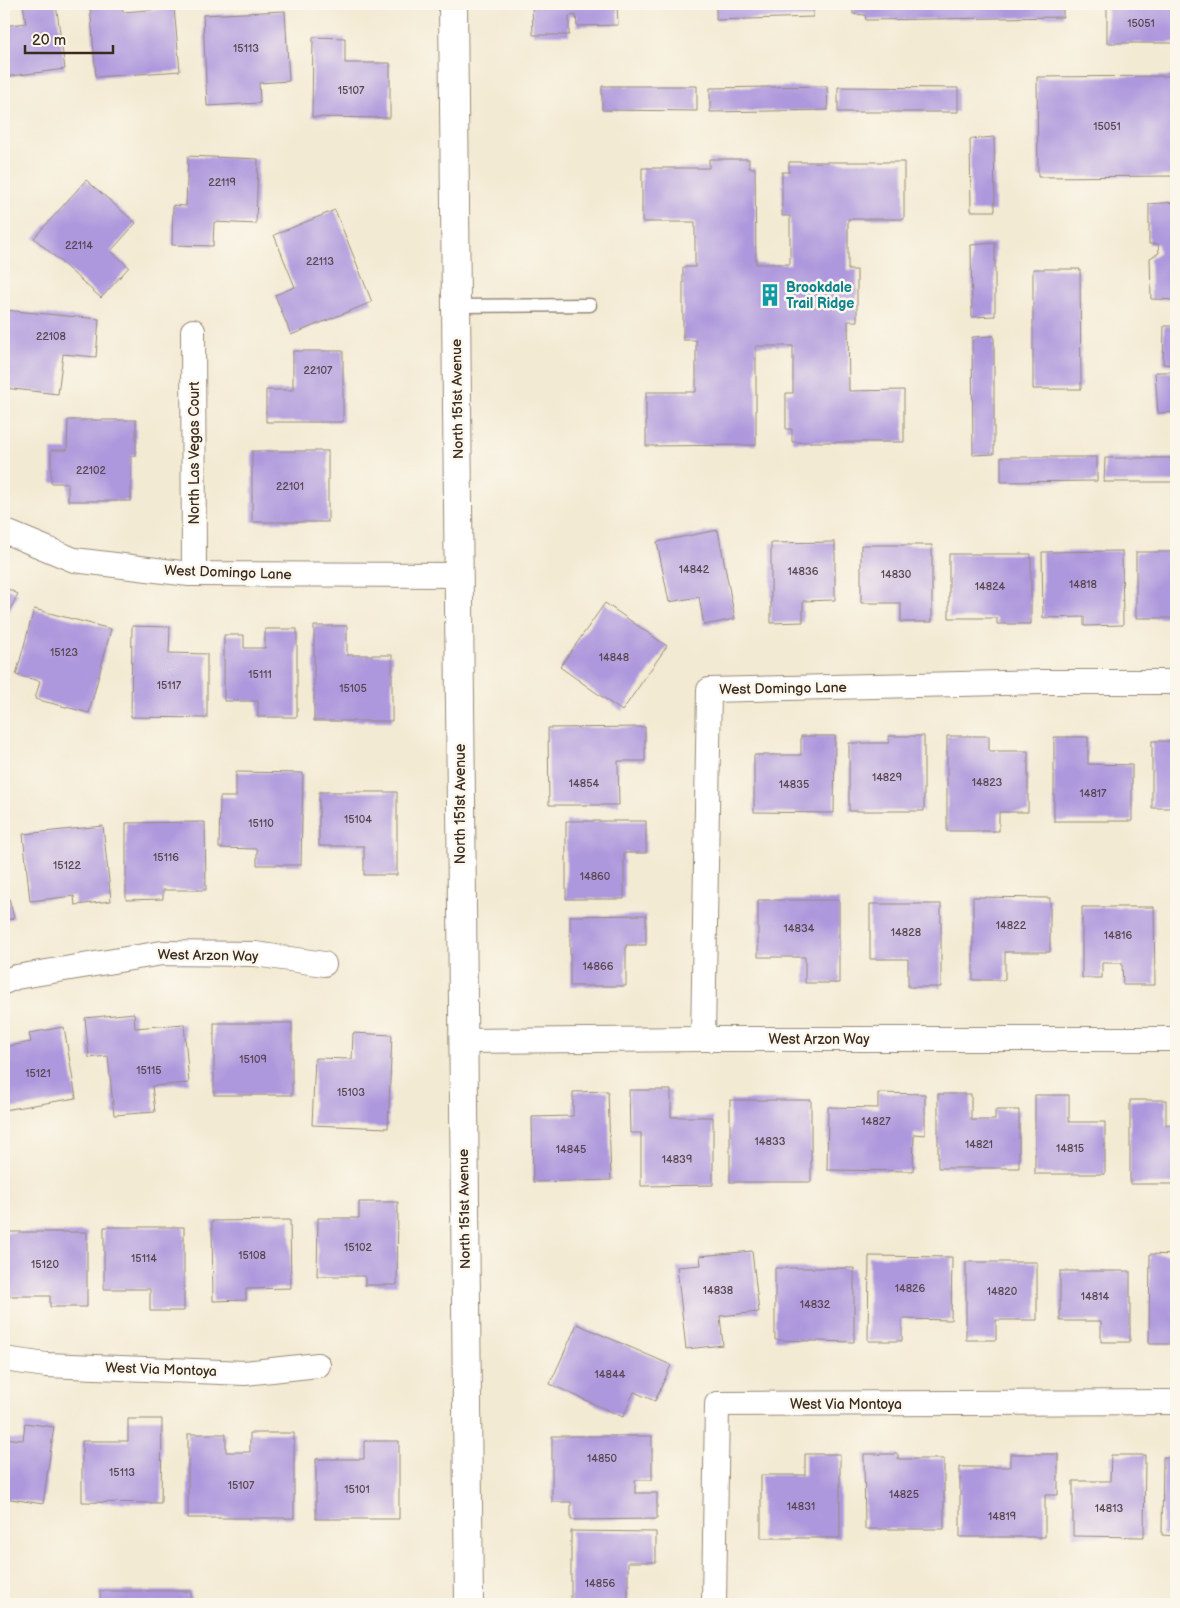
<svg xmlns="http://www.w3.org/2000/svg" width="1180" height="1608" font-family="'Balsamiq Sans',sans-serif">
<rect width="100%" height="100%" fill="#fbf7ec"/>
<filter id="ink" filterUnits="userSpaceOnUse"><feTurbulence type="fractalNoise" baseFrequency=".02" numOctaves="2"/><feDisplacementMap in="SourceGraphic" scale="10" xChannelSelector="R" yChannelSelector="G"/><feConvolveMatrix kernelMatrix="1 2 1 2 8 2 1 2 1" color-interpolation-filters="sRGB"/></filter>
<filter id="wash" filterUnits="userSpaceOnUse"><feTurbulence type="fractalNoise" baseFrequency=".0096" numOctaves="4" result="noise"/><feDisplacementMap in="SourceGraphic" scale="20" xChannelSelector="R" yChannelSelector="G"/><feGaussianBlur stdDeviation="1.12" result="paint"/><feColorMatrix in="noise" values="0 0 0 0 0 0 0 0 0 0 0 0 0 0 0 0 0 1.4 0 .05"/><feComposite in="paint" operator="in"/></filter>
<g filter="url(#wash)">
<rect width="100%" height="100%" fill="#f3ead3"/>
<g id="blocks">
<g fill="#ae98dd">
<polygon points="23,4 56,4 65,69 4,77 4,26 26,23"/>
<polygon points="90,4 122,4 123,12 174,8 180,71 96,77"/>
<polygon points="532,4 617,4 618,25 577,26 576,15 569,16 569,35 533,35"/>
<polygon points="716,4 813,4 813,17 716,20"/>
<polygon points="852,4 1063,4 1063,17 866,20 865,15 853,14"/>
<rect x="1107" y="4" width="69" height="39"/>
<polygon points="285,11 289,81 259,83 260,103 207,106 203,15"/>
<polygon points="313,37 345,38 345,63 390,63 390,118 312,117"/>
<polygon points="1176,76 1176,176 1038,177 1037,77"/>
<polygon points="602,86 697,86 697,111 602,110"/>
<polygon points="827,86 828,110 710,112 710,88"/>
<polygon points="838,87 958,88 958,112 838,112"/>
<polygon points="994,137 995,211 971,211 970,139"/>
<polygon points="188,156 258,159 256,224 214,222 213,246 172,245 173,205 186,206"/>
<polygon points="709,159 749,159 749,168 755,168 756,264 790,264 790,216 782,216 782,172 789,172 789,162 904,162 904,219 848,219 848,270 857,270 857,321 848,321 849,391 904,390 904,442 792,442 792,429 786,429 786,393 793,393 793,346 756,346 756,445 646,446 646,392 696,392 696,340 683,340 683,267 695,267 695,222 642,222 642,168 709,168"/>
<polygon points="86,180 136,223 111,251 129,267 101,298 34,238"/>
<polygon points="1176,202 1176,300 1151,299 1150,258 1159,253 1158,244 1149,244 1149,204"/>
<polygon points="335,210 372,302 291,335 275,295 295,287 274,235"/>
<polygon points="995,243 995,316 972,317 971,245"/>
<polygon points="1033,269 1080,269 1081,389 1033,389"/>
<polygon points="4,310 99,319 96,357 63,354 58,394 4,388"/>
<polygon points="1164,326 1176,326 1176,365 1163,364"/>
<polygon points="994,336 994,454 973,455 972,337"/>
<polygon points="293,351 343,351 343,422 266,422 266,390 293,390"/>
<polygon points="1155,372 1176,372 1176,412 1158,413"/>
<polygon points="68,420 136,420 136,456 131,456 131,501 68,501 68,483 51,483 51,450 67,450"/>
<rect x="252" y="451" width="76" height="71"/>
<polygon points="1001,457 1097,457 1097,481 1001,482"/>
<polygon points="1105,458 1176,458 1176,482 1104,482"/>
<polygon points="718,530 735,619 704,625 699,597 669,602 657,542"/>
<polygon points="835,542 835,600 803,601 803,622 771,623 771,543"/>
<polygon points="861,545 932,545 932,622 901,622 901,603 861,603"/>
<polygon points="1122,551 1123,625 1084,626 1084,617 1043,618 1042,552"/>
<rect x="1136" y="552" width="40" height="66"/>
<polygon points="949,554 1031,554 1031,624 997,624 997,618 949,618"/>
<polygon points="4,587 18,594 4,622"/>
<polygon points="605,603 667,646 622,711 560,667"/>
<polygon points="34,609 111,629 89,713 35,699 40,681 16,675"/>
<polygon points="132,626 170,627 169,653 207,654 207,718 131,717"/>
<polygon points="314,626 347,626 347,655 392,655 392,721 314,721"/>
<polygon points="265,629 297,629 297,717 258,717 258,701 224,701 224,635 244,635 244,648 265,648"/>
<polygon points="645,727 645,761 618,761 619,805 549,805 548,728"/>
<polygon points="801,736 835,736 834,813 754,812 754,755 801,755"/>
<polygon points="889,736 924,736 924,811 849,811 849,743 889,743"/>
<polygon points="947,736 989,736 989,751 1028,751 1028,812 999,812 999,831 947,831"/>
<polygon points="1054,737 1088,737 1088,764 1132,765 1132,821 1054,821"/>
<rect x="1152" y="741" width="24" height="67"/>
<polygon points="236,772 303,773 301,865 257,865 257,849 219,848 220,797 236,797"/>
<polygon points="319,792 397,792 397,875 364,875 364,846 319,846"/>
<polygon points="566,821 646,821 646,853 624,853 624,899 566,899"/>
<polygon points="205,822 206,890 163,890 163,899 126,900 126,823"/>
<polygon points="103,826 111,901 75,905 74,896 30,901 23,834"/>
<polygon points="4,878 14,918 4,921"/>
<polygon points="973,897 1050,898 1050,952 1005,952 1005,980 973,980"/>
<polygon points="758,900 839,900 839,983 805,983 805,957 758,957"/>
<polygon points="870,904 941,904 941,987 908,987 908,959 870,959"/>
<polygon points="1082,907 1154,907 1155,985 1123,985 1122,963 1102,963 1102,978 1082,978"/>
<polygon points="646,915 646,945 626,945 626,986 570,986 570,916"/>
<polygon points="134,1013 135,1028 184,1024 189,1083 152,1086 155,1112 114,1115 108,1056 89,1058 85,1018"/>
<rect x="214" y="1023" width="78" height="72"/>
<polygon points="64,1027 76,1098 4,1110 4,1047 31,1042 29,1033"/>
<polygon points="353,1033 392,1035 388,1128 312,1125 315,1058 352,1059"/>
<polygon points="629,1090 671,1090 671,1117 713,1117 713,1185 641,1186 641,1133 630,1133"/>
<polygon points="608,1091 611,1180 533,1182 532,1117 573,1116 573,1092"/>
<polygon points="878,1093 925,1094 925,1135 914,1134 913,1171 827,1170 828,1107 878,1108"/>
<polygon points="938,1094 971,1094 971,1120 995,1120 995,1110 1019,1110 1019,1168 938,1168"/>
<polygon points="1035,1095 1069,1095 1069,1122 1105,1122 1105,1174 1035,1174"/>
<rect x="730" y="1100" width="81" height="82"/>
<polygon points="1130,1100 1166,1100 1166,1125 1176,1125 1176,1184 1130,1184"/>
<polygon points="359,1202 398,1202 397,1285 365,1285 365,1276 317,1276 318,1218 359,1218"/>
<polygon points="290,1220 291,1288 246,1289 246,1300 213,1301 212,1221"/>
<polygon points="104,1227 184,1227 184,1311 150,1311 150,1289 104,1289"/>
<polygon points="4,1232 87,1232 87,1307 50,1307 50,1296 4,1296"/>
<polygon points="752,1251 759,1312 720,1316 723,1345 686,1349 677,1267 701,1265 700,1256"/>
<polygon points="1150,1254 1176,1255 1176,1344 1149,1344"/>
<polygon points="869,1256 952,1257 951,1320 902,1319 902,1341 868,1341"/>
<polygon points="966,1262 1037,1262 1037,1320 996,1320 996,1340 966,1340"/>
<polygon points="775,1268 854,1268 854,1342 775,1340"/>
<polygon points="1060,1271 1130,1271 1130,1342 1101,1342 1101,1321 1060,1321"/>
<polygon points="577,1324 671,1365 655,1401 634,1392 623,1417 550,1384"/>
<polygon points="128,1419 162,1419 161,1503 82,1502 82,1441 128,1441"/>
<polygon points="25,1423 54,1427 43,1504 4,1498 4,1438 23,1440"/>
<polygon points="250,1433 294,1433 294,1518 188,1518 188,1434 226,1434 226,1452 250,1452"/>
<polygon points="552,1436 652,1436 652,1480 635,1480 635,1493 657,1493 657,1519 571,1520 571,1502 552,1502"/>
<polygon points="364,1441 399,1441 399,1519 316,1519 316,1459 364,1459"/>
<polygon points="805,1454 840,1454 840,1538 761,1538 761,1475 805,1475"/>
<polygon points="864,1454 898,1454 898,1459 944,1459 944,1529 865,1529"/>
<polygon points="1010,1454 1058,1454 1058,1495 1045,1495 1045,1537 960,1537 960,1467 1010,1467"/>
<polygon points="1111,1455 1145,1455 1144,1537 1073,1536 1073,1481 1110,1481"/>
<polygon points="1163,1457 1176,1458 1176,1536 1162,1535"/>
<polygon points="571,1531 656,1532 656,1562 628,1562 628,1604 571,1604"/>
<rect x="100" y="1591" width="91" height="13"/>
</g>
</g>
</g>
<g filter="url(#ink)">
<use href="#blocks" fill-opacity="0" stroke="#978a78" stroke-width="1"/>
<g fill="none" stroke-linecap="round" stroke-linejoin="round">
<defs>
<polyline id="lane" points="456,306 590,305"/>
<g id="street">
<polyline points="193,331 194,574"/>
<polyline points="4,531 74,560 189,574 459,575"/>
<polyline points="4,982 16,977 162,953 255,954 324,964"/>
<polyline points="703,1039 709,690 1041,682 1176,682"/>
<polyline points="462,1041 703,1039 1176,1039"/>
<polyline points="4,1359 46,1365 245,1373 318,1365"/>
<polyline points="714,1604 717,1404 1176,1402"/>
</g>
<polyline id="secondary" points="453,4 469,1604"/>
</defs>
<use href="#lane" stroke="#978a78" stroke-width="15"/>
<use href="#street" stroke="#978a78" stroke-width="26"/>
<use href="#secondary" stroke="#978a78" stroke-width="30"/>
<use href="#lane" stroke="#fff" stroke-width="12"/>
<use href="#street" stroke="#fff" stroke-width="24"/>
<use href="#secondary" stroke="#fff" stroke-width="28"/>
</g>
</g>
<defs>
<symbol id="building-bare" viewBox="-9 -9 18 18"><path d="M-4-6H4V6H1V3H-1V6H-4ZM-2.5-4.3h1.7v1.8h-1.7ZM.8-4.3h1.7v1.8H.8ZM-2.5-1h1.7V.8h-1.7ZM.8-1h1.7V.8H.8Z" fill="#0f9aa8" stroke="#fbf7ec" stroke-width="2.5" paint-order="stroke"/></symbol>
</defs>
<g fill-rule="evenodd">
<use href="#building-bare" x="754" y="279" width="32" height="32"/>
</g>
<g text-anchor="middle" stroke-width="5" stroke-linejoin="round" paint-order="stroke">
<g font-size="11" fill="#58464e">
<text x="1141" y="27">15051</text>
<text x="246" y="52">15113</text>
<text x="351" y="94">15107</text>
<text x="1107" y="130">15051</text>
<text x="222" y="186">22119</text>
<text x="79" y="249">22114</text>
<text x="320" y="265">22113</text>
<text x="51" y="340">22108</text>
<text x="318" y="374">22107</text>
<text x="91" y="474">22102</text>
<text x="290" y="490">22101</text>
<text x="694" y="573">14842</text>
<text x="803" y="575">14836</text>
<text x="896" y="578">14830</text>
<text x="1083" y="588">14818</text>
<text x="990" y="590">14824</text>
<text x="64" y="656">15123</text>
<text x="614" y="661">14848</text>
<text x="260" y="678">15111</text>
<text x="169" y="689">15117</text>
<text x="353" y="692">15105</text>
<text x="887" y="781">14829</text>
<text x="987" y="786">14823</text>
<text x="584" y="787">14854</text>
<text x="794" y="788">14835</text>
<text x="1093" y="797">14817</text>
<text x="358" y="823">15104</text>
<text x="261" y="827">15110</text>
<text x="166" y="861">15116</text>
<text x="67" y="869">15122</text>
<text x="595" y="880">14860</text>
<text x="1011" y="929">14822</text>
<text x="799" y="932">14834</text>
<text x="906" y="936">14828</text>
<text x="1118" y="939">14816</text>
<text x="598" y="970">14866</text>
<text x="253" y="1063">15109</text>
<text x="149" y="1074">15115</text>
<text x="38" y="1077">15121</text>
<text x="351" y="1096">15103</text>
<text x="876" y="1125">14827</text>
<text x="770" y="1145">14833</text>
<text x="979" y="1148">14821</text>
<text x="1070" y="1152">14815</text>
<text x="571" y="1153">14845</text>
<text x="677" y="1163">14839</text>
<text x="358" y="1251">15102</text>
<text x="252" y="1259">15108</text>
<text x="144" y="1262">15114</text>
<text x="45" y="1268">15120</text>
<text x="910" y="1292">14826</text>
<text x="718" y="1294">14838</text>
<text x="1002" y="1295">14820</text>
<text x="1095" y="1300">14814</text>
<text x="815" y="1308">14832</text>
<text x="610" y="1378">14844</text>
<text x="602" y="1462">14850</text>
<text x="122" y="1476">15113</text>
<text x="241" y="1489">15107</text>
<text x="357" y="1493">15101</text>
<text x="904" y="1498">14825</text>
<text x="801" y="1510">14831</text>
<text x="1109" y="1512">14813</text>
<text x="1002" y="1520">14819</text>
<text x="600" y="1587">14856</text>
</g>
<g font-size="14" font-weight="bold" fill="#0d838f" stroke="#fbf7ec" text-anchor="start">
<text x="786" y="292">Brookdale<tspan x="786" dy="16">Trail Ridge</tspan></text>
</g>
<g font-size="14" fill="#3b2a1e" stroke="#fbf7ec">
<text transform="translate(457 399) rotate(-91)" y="5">North 151st Avenue</text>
<text transform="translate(194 453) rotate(-90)" y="5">North Las Vegas Court</text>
<text transform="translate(228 572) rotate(2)" y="5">West Domingo Lane</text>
<text transform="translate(783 688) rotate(-1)" y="5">West Domingo Lane</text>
<text transform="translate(460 804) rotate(-90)" y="5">North 151st Avenue</text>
<text transform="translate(208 955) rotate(1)" y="5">West Arzon Way</text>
<text x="819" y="1044">West Arzon Way</text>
<text transform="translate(464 1209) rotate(-91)" y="5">North 151st Avenue</text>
<text transform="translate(161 1369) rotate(2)" y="5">West Via Montoya</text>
<text x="846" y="1409">West Via Montoya</text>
</g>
</g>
<rect width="1180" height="1608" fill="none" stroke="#fbf7ec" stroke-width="20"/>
<path d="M25 45v8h88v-8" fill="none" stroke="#3b2a1e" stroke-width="2.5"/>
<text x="32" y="45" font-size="15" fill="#3b2a1e" stroke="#fbf7ec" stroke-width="4" paint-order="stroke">20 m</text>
</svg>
